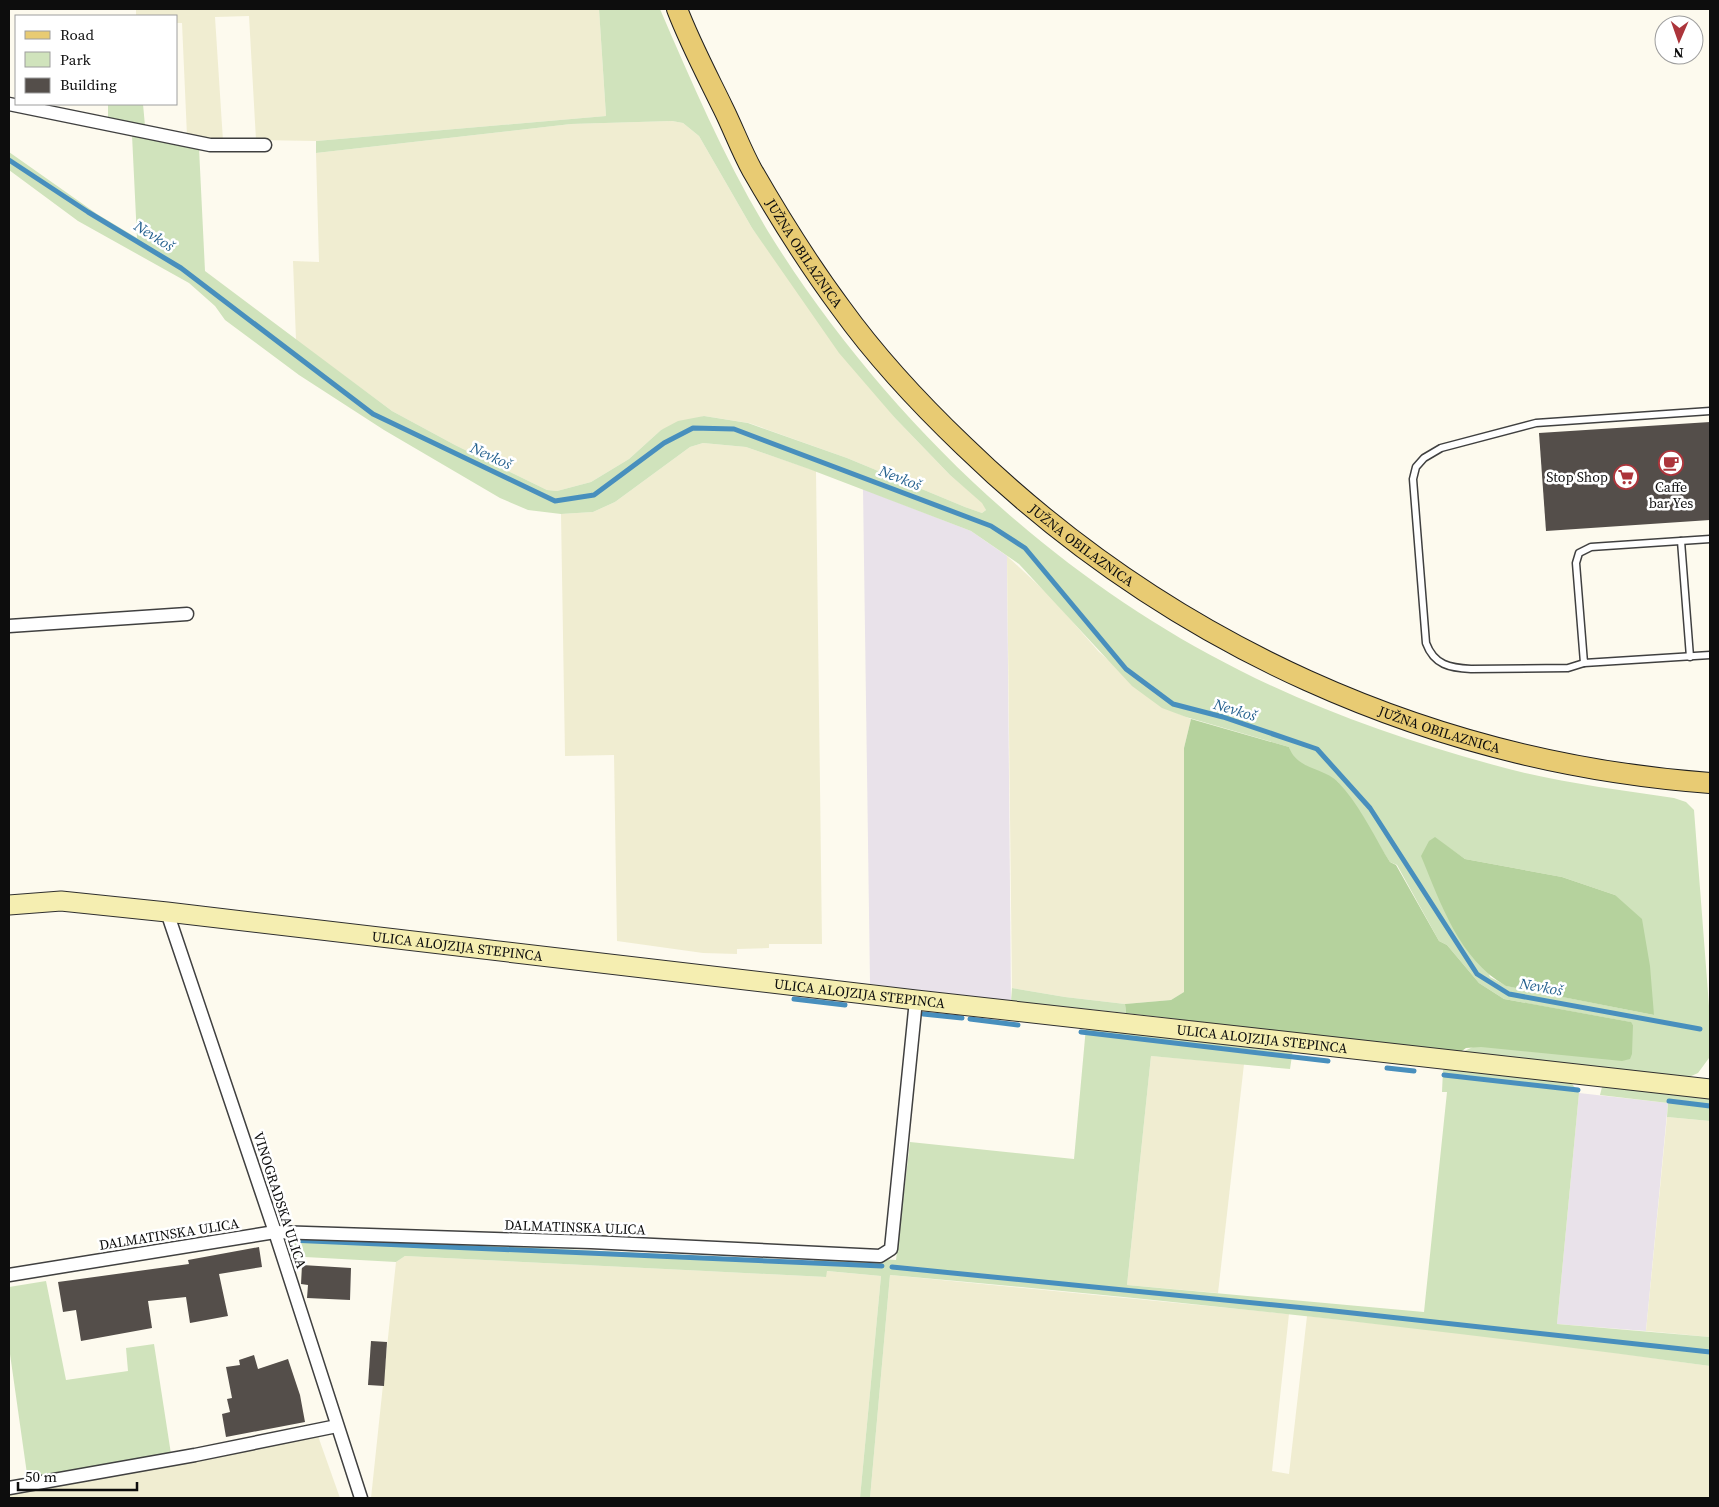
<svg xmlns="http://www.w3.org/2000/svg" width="1719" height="1507" font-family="'Source Serif 4',serif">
<rect width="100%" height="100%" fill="#fdfaee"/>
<g fill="#e9e2ea">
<polygon points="863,489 971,531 1007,556 1011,1001 870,984"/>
<polygon points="1579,1093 1668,1103 1646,1331 1557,1324"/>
</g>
<g fill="#f0edd1">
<polygon points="136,9 599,9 606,116 316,141 256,140 249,16 215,17 223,141 187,136 182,23 176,23 176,16 136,16"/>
<polygon points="672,121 683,123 699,136 752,228 895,418 950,475 983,503 986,510 982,513 965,507 847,458 749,423 704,416 661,430 629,459 591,482 557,491 547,490 455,445 392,411 296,340 293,261 319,262 316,153 571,124"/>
<polygon points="703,443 746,447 816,471 822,944 769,944 769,948 737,949 737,954 703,953 617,941 614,755 565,756 561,514 593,512 615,502 690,447"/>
<polygon points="1007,556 1050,596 1099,652 1162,707 1191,719 1184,748 1184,992 1171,1000 1125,1004 1065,997 1012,988"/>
<polygon points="1151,1056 1244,1064 1218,1293 1127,1285"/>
<polygon points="1667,1117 1710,1121 1710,1337 1646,1331"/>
<polygon points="405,1256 826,1277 826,1271 881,1276 860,1498 371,1498 396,1262"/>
<polygon points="890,1275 1289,1314 1272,1471 1289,1474 1307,1316 1531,1341 1710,1366 1710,1498 870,1498"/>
<polygon points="318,1436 340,1498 9,1498 9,1492"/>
</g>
<g fill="#d0e3bc" fill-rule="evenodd">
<path d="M 599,9 L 660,9 C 694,88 728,167 774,241 C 886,418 1051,576 1239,670 C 1320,711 1406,741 1494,765 C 1553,782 1614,789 1674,798 L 1686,802 L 1694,810 L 1710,1019 L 1709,1058 L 1698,1073 L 1689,1077 L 1679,1077 L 1460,1053 L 1473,1047 L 1633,1025 L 1630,1022 L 1504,999 L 1479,983 L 1447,945 L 1439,941 L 1397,865 L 1390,862 L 1338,782 L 1298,762 L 1292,757 L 1289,747 L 1186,717 L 1162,708 L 1132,686 L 1019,564 L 971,531 L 809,469 L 746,447 L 703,443 L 690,447 L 615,502 L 593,512 L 561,514 L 528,510 L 500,498 L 384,430 L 299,375 L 225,320 L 215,306 L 189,283 L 78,221 L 9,170 L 9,152 L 97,214 L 137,238 L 132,135 L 199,148 L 205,271 L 392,411 L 455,445 L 547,490 L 557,491 L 591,482 L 629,459 L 661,430 L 678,421 L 704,416 L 748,423 L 847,458 L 965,507 L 982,513 L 986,510 L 982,503 L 950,475 L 895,418 L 839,353 L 752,228 L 699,136 L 683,123 L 672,121 L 571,124 L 316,153 L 316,141 L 606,116 ZM 1435,838 L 1465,859 L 1562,877 L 1615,895 L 1654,1015 L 1507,986 L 1490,977 Z"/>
<polygon points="108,104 143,104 145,126 108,121"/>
<polygon points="1012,988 1065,997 1125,1004 1126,1013 1011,1001"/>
<path d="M 1086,1027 L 1293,1049 L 1290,1069 L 1151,1056 L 1127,1285 L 1424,1312 L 1447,1092 L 1442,1092 L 1443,1070 L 1445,1069 L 1558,1079 L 1570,1081 L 1579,1093 L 1557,1324 L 1710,1337 L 1710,1366 C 1438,1329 1164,1299 890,1275 L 870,1498 L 860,1498 L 881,1276 L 827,1271 L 826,1277 L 405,1256 L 396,1262 L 287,1256 L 284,1236 L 814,1261 L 814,1255 L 896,1260 L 910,1142 L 1074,1159 Z"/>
<polygon points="1606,1085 1710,1096 1710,1121 1667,1117 1668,1103 1600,1095 1602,1087"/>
<polygon points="46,1281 66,1380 128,1371 126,1348 154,1344 171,1454 28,1481 9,1347 9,1287"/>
</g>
<g fill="#b5d29d">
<path d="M 1191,719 L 1289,747 C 1297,770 1323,767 1338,782 C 1358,803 1371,830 1385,854 L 1390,862 L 1396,865 L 1439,941 L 1447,945 L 1479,983 L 1504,999 L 1631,1022 L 1633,1025 L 1632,1054 L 1630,1059 L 1622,1061 L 1481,1047 L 1466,1048 L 1459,1053 L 1126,1013 L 1125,1004 L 1171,1000 L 1184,992 L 1184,748 Z"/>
<path d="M 1435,837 L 1465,859 L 1562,877 L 1615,895 L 1642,919 L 1650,966 L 1654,1015 L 1506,986 C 1459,959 1441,904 1421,856 L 1429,841 Z"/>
</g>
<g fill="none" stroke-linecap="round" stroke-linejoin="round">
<g stroke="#488fbd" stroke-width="5">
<polyline points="9,160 88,212 181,268 373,414 555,501 594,495 664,443 693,428 734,429 991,526 1025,548 1126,669 1173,704 1223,717 1317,749 1370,808 1477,974 1509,994 1700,1029"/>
<polyline points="794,999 845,1005"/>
<polyline points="923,1014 962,1018"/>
<polyline points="970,1019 1018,1025"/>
<polyline points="1081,1032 1328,1061"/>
<polyline points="1387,1068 1414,1071"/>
<polyline points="1444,1075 1578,1090"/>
<polyline points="1669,1101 1710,1106"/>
<polyline points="289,1240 882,1266"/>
<polyline points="892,1267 1325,1310 1710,1352"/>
</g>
</g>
<g fill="#544e4a">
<polygon points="1710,422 1710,520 1546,531 1539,433"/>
<polygon points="259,1247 262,1267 219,1274 228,1316 190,1323 186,1297 148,1301 152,1328 81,1341 76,1310 63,1312 58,1282 189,1264 188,1260"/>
<polygon points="302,1265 351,1268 350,1300 307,1298 308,1285 301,1284"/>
<polygon points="371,1341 387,1342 384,1386 368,1385"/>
<polygon points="254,1355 258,1369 288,1359 300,1395 305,1422 226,1437 222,1414 230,1412 227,1399 232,1398 226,1367 240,1365 239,1360"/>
</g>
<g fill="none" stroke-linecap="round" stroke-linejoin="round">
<defs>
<g id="lane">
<polyline points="1710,539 1591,547 1579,553 1576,563 1584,663 1710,655"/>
<polyline points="1681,541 1690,657"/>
<path d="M 1584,663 L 1568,668 L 1471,669 C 1450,668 1434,665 1426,643 L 1413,479 L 1416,467 L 1424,458 L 1441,448 L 1536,423 L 1710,411"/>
</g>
<g id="street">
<polyline points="9,104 210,145 265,145"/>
<polyline points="9,626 187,614"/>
<polyline points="167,912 275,1232 361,1498"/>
<polyline points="9,1275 275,1232 591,1242 880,1256 891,1249 916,1000"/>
<polyline points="9,1488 195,1455 337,1426"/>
</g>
<g id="secondary">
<path id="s1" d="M 9,905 L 61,901 L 167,912 L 916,1000 L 1710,1089"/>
</g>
<g id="primary">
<path id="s2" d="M 677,9 C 690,43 707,75 723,108 C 733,128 741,150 752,170 C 779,217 809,265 841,308 C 877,358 920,404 964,446 C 1167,643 1428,762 1710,783"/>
</g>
</defs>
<use href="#lane" stroke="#404040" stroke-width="9"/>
<use href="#street" stroke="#404040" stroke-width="15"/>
<use href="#secondary" stroke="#2f2f2f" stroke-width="21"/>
<use href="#primary" stroke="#1e1e1e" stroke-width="22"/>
<use href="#lane" stroke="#fff" stroke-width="6"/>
<use href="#street" stroke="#fff" stroke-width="12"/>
<use href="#secondary" stroke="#f5eeb1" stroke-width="19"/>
<use href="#primary" stroke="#e8cb73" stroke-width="20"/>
</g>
<defs>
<symbol id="cafe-ring" viewBox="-11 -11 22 22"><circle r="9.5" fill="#fff" stroke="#ac353b" stroke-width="1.5"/><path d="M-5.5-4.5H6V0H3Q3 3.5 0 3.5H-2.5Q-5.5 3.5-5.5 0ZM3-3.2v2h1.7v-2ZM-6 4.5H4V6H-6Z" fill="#ac353b"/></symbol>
<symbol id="supermarket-ring" viewBox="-11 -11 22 22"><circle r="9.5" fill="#fff" stroke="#ac353b" stroke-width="1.5"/><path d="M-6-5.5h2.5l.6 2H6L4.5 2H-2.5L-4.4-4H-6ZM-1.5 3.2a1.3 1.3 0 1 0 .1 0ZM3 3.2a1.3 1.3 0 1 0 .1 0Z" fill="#ac353b"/></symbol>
</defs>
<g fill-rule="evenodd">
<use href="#cafe-ring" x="1657" y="449" width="28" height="28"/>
<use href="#supermarket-ring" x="1612" y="463" width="28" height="28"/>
</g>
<g text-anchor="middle" stroke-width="5" stroke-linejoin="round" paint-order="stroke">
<g font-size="14" fill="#0d0d0d" stroke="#fff">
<text dy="5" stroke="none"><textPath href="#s2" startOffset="276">JUŽNA OBILAZNICA</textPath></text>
<text dy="5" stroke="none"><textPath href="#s2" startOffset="681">JUŽNA OBILAZNICA</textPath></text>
<text dy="5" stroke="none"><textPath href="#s2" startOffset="1086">JUŽNA OBILAZNICA</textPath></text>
<text dy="5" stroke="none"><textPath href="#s1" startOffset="451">ULICA ALOJZIJA STEPINCA</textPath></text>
<text dy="5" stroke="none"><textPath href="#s1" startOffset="856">ULICA ALOJZIJA STEPINCA</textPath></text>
<text dy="5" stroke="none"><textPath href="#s1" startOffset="1261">ULICA ALOJZIJA STEPINCA</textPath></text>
<text transform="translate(280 1200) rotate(72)" y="5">VINOGRADSKA ULICA</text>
<text transform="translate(575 1227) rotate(2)" y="5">DALMATINSKA ULICA</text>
<text transform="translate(169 1234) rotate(-9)" y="5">DALMATINSKA ULICA</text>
</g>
<g font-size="14" fill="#0d0d0d" stroke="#fff" text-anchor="end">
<text x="1608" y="482">Stop Shop</text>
<text x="1671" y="492" text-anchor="middle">Caffe<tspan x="1671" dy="16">bar Yes</tspan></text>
</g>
<g font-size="15" font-style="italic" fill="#25618f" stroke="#fff">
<text transform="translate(154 236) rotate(32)" y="5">Nevkoš</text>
<text transform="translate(491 456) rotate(25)" y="5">Nevkoš</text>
<text transform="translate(900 478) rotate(21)" y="5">Nevkoš</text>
<text transform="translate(1235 710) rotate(17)" y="5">Nevkoš</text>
<text transform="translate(1541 987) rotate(10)" y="5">Nevkoš</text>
</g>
</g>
<rect width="1719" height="1507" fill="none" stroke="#0d0d0d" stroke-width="20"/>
<rect x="15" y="15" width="162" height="90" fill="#ffffff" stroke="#9e9e9e"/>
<rect x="25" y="31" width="25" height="8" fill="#e8cb73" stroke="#9e9e9e"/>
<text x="60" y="40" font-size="15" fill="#0d0d0d">Road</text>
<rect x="25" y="52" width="25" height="15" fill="#d0e3bc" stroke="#9e9e9e"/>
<text x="60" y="65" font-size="15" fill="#0d0d0d">Park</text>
<rect x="25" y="78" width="25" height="15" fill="#544e4a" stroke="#9e9e9e"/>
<text x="60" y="90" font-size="15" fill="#0d0d0d">Building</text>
<g transform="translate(1679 40) rotate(182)"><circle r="24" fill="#ffffff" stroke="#9e9e9e"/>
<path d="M0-4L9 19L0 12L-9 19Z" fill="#ac353b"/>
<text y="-8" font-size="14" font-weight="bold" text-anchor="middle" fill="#0d0d0d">N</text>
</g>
<path d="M18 1482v8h119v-8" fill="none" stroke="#0d0d0d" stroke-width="2.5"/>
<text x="25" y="1482" font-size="15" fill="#0d0d0d" stroke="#ffffff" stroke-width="4" paint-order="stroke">50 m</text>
</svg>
